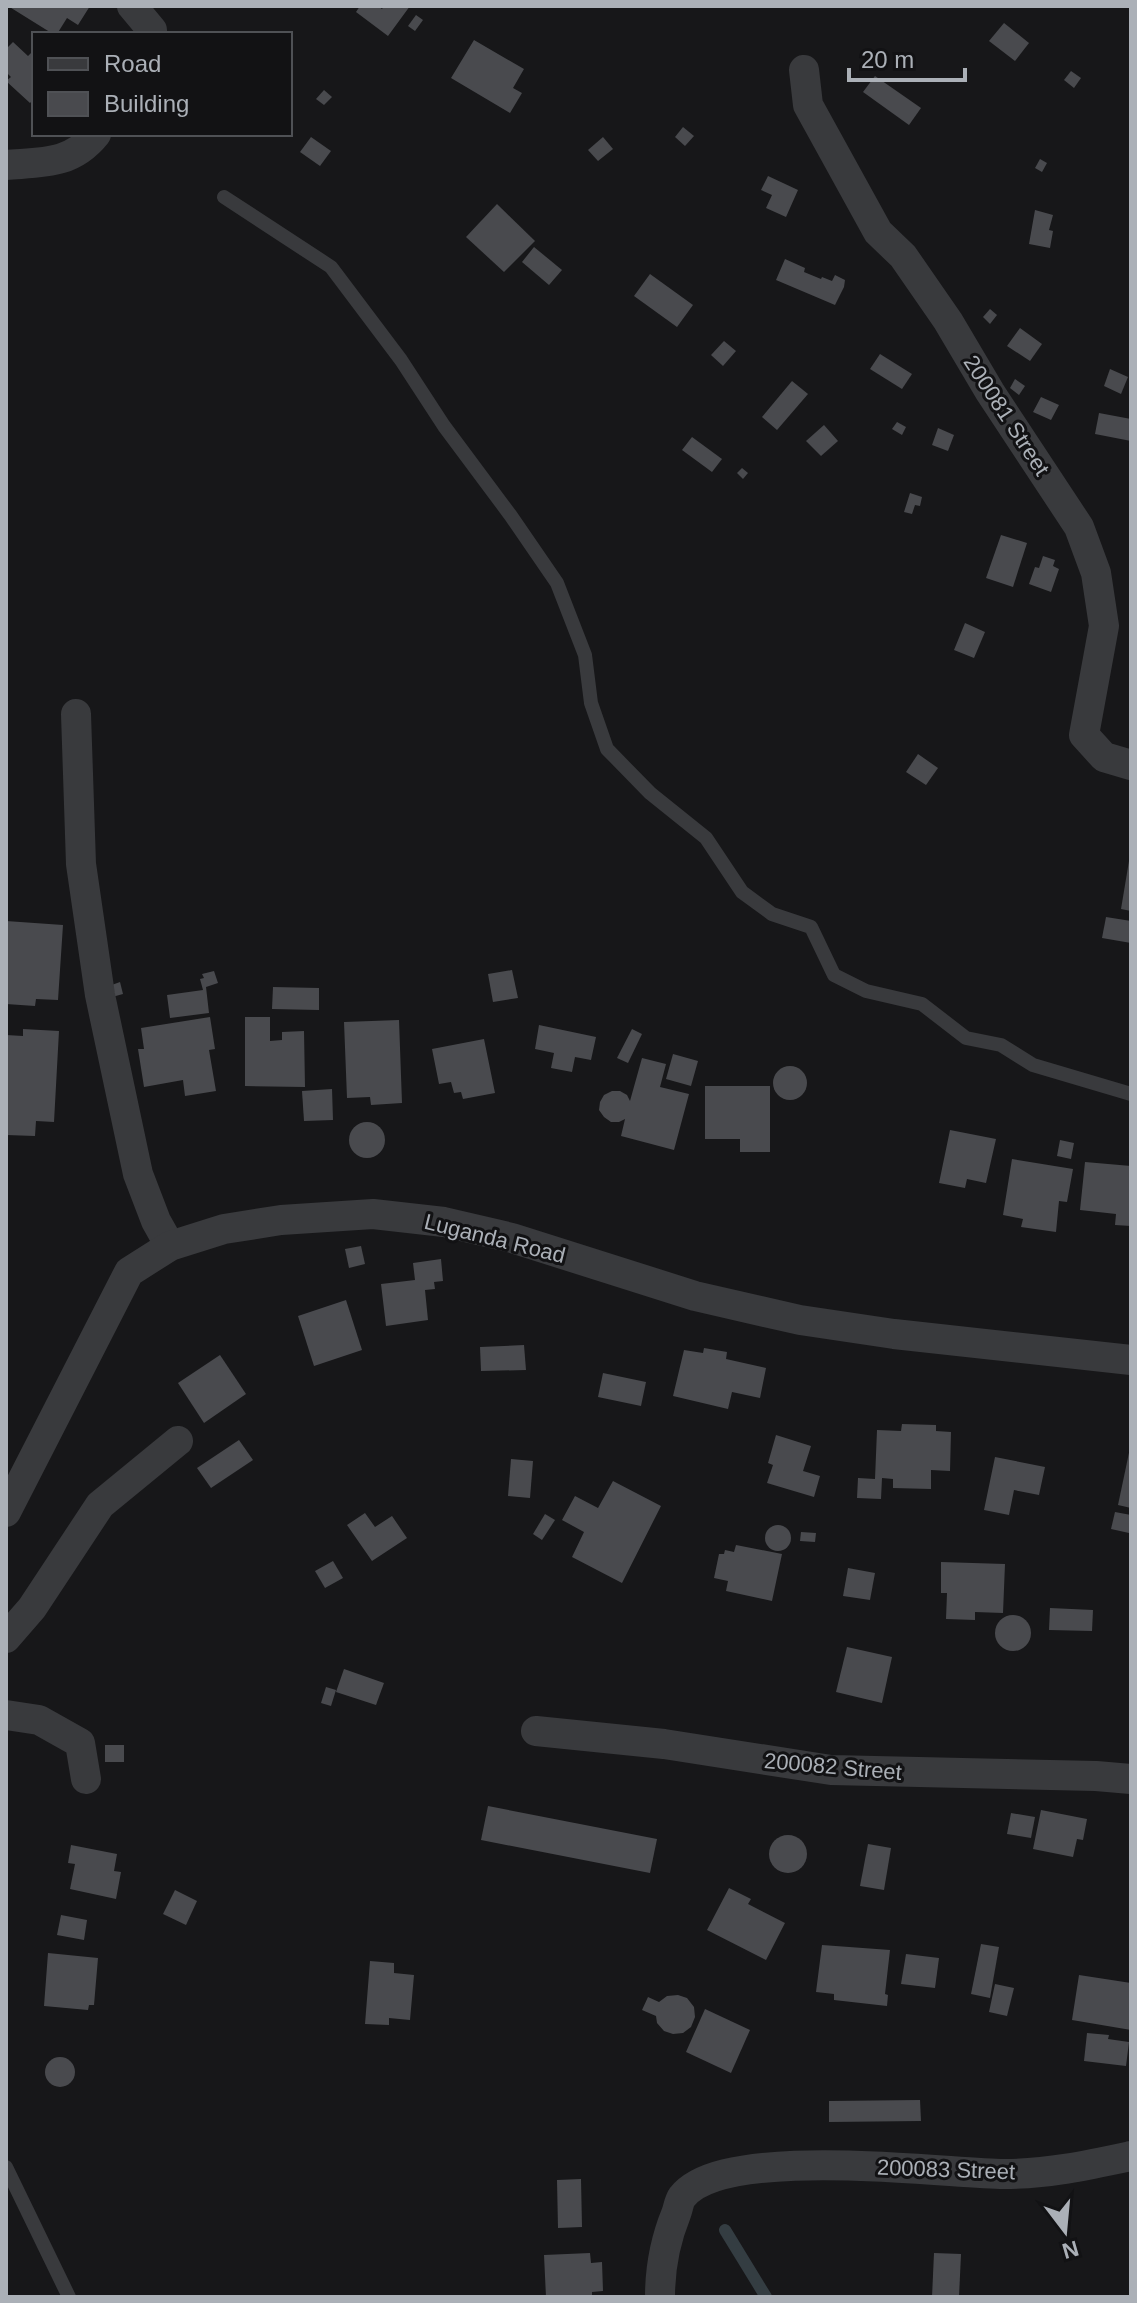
<svg xmlns="http://www.w3.org/2000/svg" width="1137" height="2303" font-family="Arial,sans-serif">
<rect width="100%" height="100%" fill="#171719"/>
<g fill="none" stroke-linecap="round" stroke-linejoin="round">
<polyline stroke="#343d42" stroke-width="12" points="725,2230 766,2297"/>
</g>
<g fill="#494a4e">
<polygon points="8,6 90,6 78,25 67,18 57,34 53,34"/>
<polygon points="360,6 378,6 382,9 384,6 410,6 388,36 356,12"/>
<polygon points="416,15 423,20 415,31 408,26"/>
<polygon points="1004,23 1029,43 1015,61 989,41"/>
<polygon points="474,40 524,69 513,88 522,93 510,113 451,78"/>
<polygon points="13,42 28,56 34,50 34,99 30,103 6,81 11,77 6,72 6,49"/>
<polygon points="1071,71 1081,78 1074,88 1064,80"/>
<polygon points="875,76 921,108 909,125 863,92"/>
<polygon points="324,90 332,97 324,105 316,99"/>
<polygon points="683,127 694,136 685,146 675,137"/>
<polygon points="311,137 331,151 320,166 300,152"/>
<polygon points="603,137 613,149 598,161 588,150"/>
<polygon points="1040,159 1047,163 1042,172 1035,168"/>
<polygon points="768,176 798,190 786,217 766,208 772,195 761,190"/>
<polygon points="497,204 535,241 504,272 466,237"/>
<polygon points="1035,210 1053,215 1049,230 1053,231 1050,248 1029,244"/>
<polygon points="534,247 562,270 549,285 522,262"/>
<polygon points="785,259 805,268 804,272 821,279 822,277 832,281 835,275 845,280 844,287 835,305 776,280"/>
<polygon points="650,274 693,305 677,327 634,296"/>
<polygon points="990,309 997,315 990,324 983,317"/>
<polygon points="1020,328 1042,344 1030,361 1007,346"/>
<polygon points="724,341 736,351 723,366 711,355"/>
<polygon points="880,354 912,374 902,389 870,369"/>
<polygon points="1110,369 1128,377 1121,394 1104,386"/>
<polygon points="1015,379 1025,386 1019,395 1010,388"/>
<polygon points="792,381 808,394 777,430 762,417"/>
<polygon points="1041,397 1059,405 1051,420 1033,412"/>
<polygon points="1099,413 1131,419 1131,441 1095,434"/>
<polygon points="897,422 906,427 902,435 892,429"/>
<polygon points="824,425 838,441 821,456 806,441"/>
<polygon points="938,428 954,435 948,451 932,445"/>
<polygon points="692,437 722,459 712,472 682,450"/>
<polygon points="742,468 748,473 743,479 737,473"/>
<polygon points="910,493 922,497 920,506 915,505 912,514 904,512"/>
<polygon points="1001,535 1027,543 1013,587 986,578"/>
<polygon points="1043,556 1055,560 1053,566 1059,569 1051,592 1029,584 1035,567 1039,568"/>
<polygon points="965,623 985,632 974,658 954,650"/>
<polygon points="918,754 938,768 926,785 906,772"/>
<polygon points="1129,861 1131,861 1131,911 1121,909"/>
<polygon points="1106,917 1131,921 1131,943 1102,938"/>
<polygon points="6,921 63,925 58,1000 36,999 35,1006 6,1004"/>
<polygon points="512,970 518,998 493,1002 488,974"/>
<polygon points="214,971 218,983 206,987 209,1013 170,1018 167,995 203,990 200,979 204,978 202,974"/>
<polygon points="120,982 123,994 112,997 109,986"/>
<polygon points="273,987 319,988 319,1010 272,1009"/>
<polygon points="210,1017 215,1049 209,1050 216,1091 185,1096 183,1080 144,1087 138,1049 144,1049 141,1028"/>
<polygon points="245,1017 270,1017 270,1041 282,1040 282,1032 304,1031 305,1087 245,1086"/>
<polygon points="399,1020 402,1103 371,1105 370,1097 347,1098 344,1022"/>
<polygon points="539,1025 596,1037 591,1060 575,1057 572,1072 551,1068 554,1053 535,1049"/>
<polygon points="23,1029 59,1031 54,1122 36,1121 35,1136 6,1135 6,1035 23,1036"/>
<polygon points="632,1029 642,1034 628,1063 617,1058"/>
<polygon points="484,1039 495,1093 463,1099 461,1092 454,1093 451,1082 439,1084 432,1049"/>
<polygon points="673,1054 698,1061 691,1086 666,1079"/>
<polygon points="642,1058 666,1064 660,1087 689,1094 674,1150 621,1136 625,1119 619,1122 611,1122 604,1117 599,1110 600,1102 604,1095 612,1091 620,1091 627,1095 630,1101"/>
<circle cx="790" cy="1083" r="17"/>
<polygon points="705,1086 770,1086 770,1152 740,1152 740,1139 705,1139"/>
<polygon points="332,1089 333,1120 304,1121 302,1091"/>
<circle cx="367" cy="1140" r="18"/>
<polygon points="950,1130 996,1139 986,1183 967,1179 965,1188 939,1183"/>
<polygon points="1060,1140 1074,1143 1071,1159 1057,1156"/>
<polygon points="1012,1159 1073,1169 1067,1202 1059,1201 1056,1232 1021,1227 1023,1219 1003,1215"/>
<polygon points="1085,1162 1131,1166 1131,1226 1115,1225 1116,1214 1080,1210"/>
<polygon points="361,1246 365,1264 349,1268 345,1249"/>
<polygon points="441,1259 443,1281 434,1282 435,1289 425,1290 428,1320 386,1326 381,1284 415,1280 413,1263"/>
<polygon points="346,1300 362,1350 314,1366 298,1316"/>
<polygon points="524,1345 526,1370 481,1371 480,1347"/>
<polygon points="704,1348 727,1352 726,1359 766,1368 760,1398 732,1392 728,1409 673,1396 684,1350 703,1353"/>
<polygon points="220,1355 246,1394 204,1423 178,1383"/>
<polygon points="603,1373 646,1382 641,1406 598,1397"/>
<polygon points="902,1424 936,1425 936,1431 951,1432 950,1471 931,1470 931,1489 893,1488 893,1479 882,1478 881,1499 857,1498 858,1478 875,1479 877,1430 901,1431"/>
<polygon points="776,1435 811,1446 803,1471 820,1476 814,1497 767,1483 773,1465 768,1463"/>
<polygon points="239,1440 253,1460 211,1488 197,1468"/>
<polygon points="1130,1448 1131,1448 1131,1508 1118,1505"/>
<polygon points="995,1457 1045,1467 1039,1495 1014,1490 1009,1515 984,1510"/>
<polygon points="511,1459 533,1461 530,1498 508,1496"/>
<polygon points="613,1481 661,1506 622,1583 572,1557 584,1532 562,1520 575,1496 598,1508"/>
<polygon points="1115,1512 1131,1515 1129,1533 1111,1529"/>
<polygon points="365,1513 375,1527 392,1516 407,1538 372,1561 347,1525"/>
<polygon points="545,1514 555,1520 542,1540 533,1534"/>
<circle cx="778" cy="1538" r="13"/>
<polygon points="801,1532 816,1533 815,1542 800,1541"/>
<polygon points="736,1545 782,1554 772,1601 726,1591 728,1581 714,1578 719,1554 724,1554 725,1550 734,1552"/>
<polygon points="333,1561 343,1578 325,1588 315,1571"/>
<polygon points="941,1562 1005,1564 1003,1613 975,1612 975,1620 946,1619 947,1593 941,1593"/>
<polygon points="848,1568 875,1573 870,1600 843,1596"/>
<polygon points="1050,1608 1093,1610 1092,1631 1049,1630"/>
<circle cx="1013" cy="1633" r="18"/>
<polygon points="847,1647 892,1657 882,1703 836,1692"/>
<polygon points="344,1669 384,1683 376,1705 336,1692"/>
<polygon points="326,1687 336,1690 331,1706 321,1703"/>
<rect x="105" y="1745" width="19" height="17"/>
<polygon points="488,1806 657,1839 650,1873 481,1840"/>
<polygon points="1041,1810 1087,1819 1083,1840 1077,1839 1073,1857 1033,1849"/>
<polygon points="1011,1813 1035,1817 1031,1838 1007,1834"/>
<circle cx="788" cy="1854" r="19"/>
<polygon points="868,1844 891,1848 884,1890 860,1886"/>
<polygon points="71,1845 117,1854 114,1871 121,1872 116,1899 70,1889 75,1864 68,1863"/>
<polygon points="729,1888 751,1899 748,1904 785,1923 766,1960 707,1930"/>
<polygon points="175,1890 197,1901 186,1925 163,1914"/>
<polygon points="61,1915 87,1920 84,1940 57,1935"/>
<polygon points="981,1944 999,1947 990,1998 971,1994"/>
<polygon points="822,1945 890,1950 885,1994 888,1995 887,2006 834,2000 834,1994 816,1992"/>
<polygon points="48,1953 98,1958 94,2005 89,2005 88,2010 44,2006"/>
<polygon points="906,1954 939,1958 935,1988 901,1984"/>
<polygon points="370,1961 394,1963 394,1973 414,1975 410,2020 389,2018 389,2025 365,2024"/>
<polygon points="1079,1975 1131,1983 1131,2030 1072,2020"/>
<polygon points="995,1984 1014,1988 1007,2016 989,2012"/>
<polygon points="678,1995 687,1998 694,2007 695,2017 691,2027 683,2033 673,2034 664,2031 657,2023 656,2016 642,2010 648,1997 659,2002 667,1996"/>
<polygon points="705,2009 750,2030 731,2073 686,2052"/>
<polygon points="1087,2033 1109,2035 1108,2039 1129,2042 1126,2066 1084,2061"/>
<circle cx="60" cy="2072" r="15"/>
<polygon points="920,2100 921,2121 829,2122 829,2101"/>
<polygon points="581,2179 582,2227 558,2228 557,2180"/>
<polygon points="590,2253 591,2263 602,2262 603,2291 592,2292 592,2297 546,2297 544,2255"/>
<polygon points="934,2253 961,2254 959,2297 932,2297"/>
</g>
<g fill="none" stroke-linecap="round" stroke-linejoin="round">
<g stroke="#393a3d" stroke-width="14">
<polyline points="224,197 331,267 401,360 444,426 511,516 557,583 585,655 591,703 607,749 650,793 706,838 742,892 772,914 811,927 834,975 866,991 922,1004 966,1038 1001,1045 1033,1065 1131,1094"/>
<polyline points="6,2167 69,2297"/>
</g>
<g stroke="#393a3d" stroke-width="30">
<polyline points="132,6 152,30 152,34"/>
<polyline points="804,70 808,105 878,232 903,256 948,321 990,392 1079,527 1096,573 1104,626 1084,735 1104,757 1131,765"/>
<path d="M 6,165 C 42,162 71,165 96,134"/>
<polyline points="76,714 81,864 100,995 138,1174 156,1221 170,1246"/>
<polyline points="6,1512 129,1272 170,1246 224,1229 281,1220 373,1214 444,1222 512,1238 695,1296 800,1320 894,1334 1131,1360"/>
<polyline points="6,1638 32,1608 100,1505 178,1441"/>
<polyline points="6,1715 39,1720 80,1743 86,1779"/>
<polyline points="536,1731 664,1744 831,1770 1096,1776 1131,1779"/>
<path d="M 660,2297 C 660,2268 665,2241 676,2214 C 678,2209 679,2201 682,2197 C 723,2144 940,2173 1004,2174 C 1048,2174 1089,2165 1131,2156"/>
</g>
</g>
<g text-anchor="middle" stroke-width="6" stroke-linejoin="round" paint-order="stroke">
<g font-size="22" fill="#abb0b7" stroke="#121214">
<text transform="translate(1007 415) rotate(57)" y="8">200081 Street</text>
<text transform="translate(495 1238) rotate(14)" y="8">Luganda Road</text>
<text transform="translate(833 1766) rotate(5)" y="8">200082 Street</text>
<text transform="translate(946 2169) rotate(2)" y="8">200083 Street</text>
</g>
</g>
<rect width="1137" height="2303" fill="none" stroke="#abb0b7" stroke-width="16"/>
<rect x="32" y="32" width="260" height="104" fill="#121214" stroke="#4f5155" stroke-width="2"/>
<rect x="48" y="58" width="40" height="12" fill="#393a3d" stroke="#4f5155" stroke-width="2"/>
<text x="104" y="72" font-size="24" fill="#abb0b7">Road</text>
<rect x="48" y="92" width="40" height="24" fill="#494a4e" stroke="#4f5155" stroke-width="2"/>
<text x="104" y="112" font-size="24" fill="#abb0b7">Building</text>
<g transform="translate(1065 2231) rotate(164)" stroke="#121214" stroke-width="6" paint-order="stroke">
<path d="M0-6L14 30L0 20L-14 30Z" fill="#abb0b7"/>
<text y="-12" font-size="22" font-weight="bold" text-anchor="middle" fill="#abb0b7">N</text>
</g>
<path d="M849 68v12h116v-12" fill="none" stroke="#abb0b7" stroke-width="4"/>
<text x="861" y="68" font-size="24" fill="#abb0b7" stroke="#121214" stroke-width="6" paint-order="stroke">20 m</text>
</svg>
